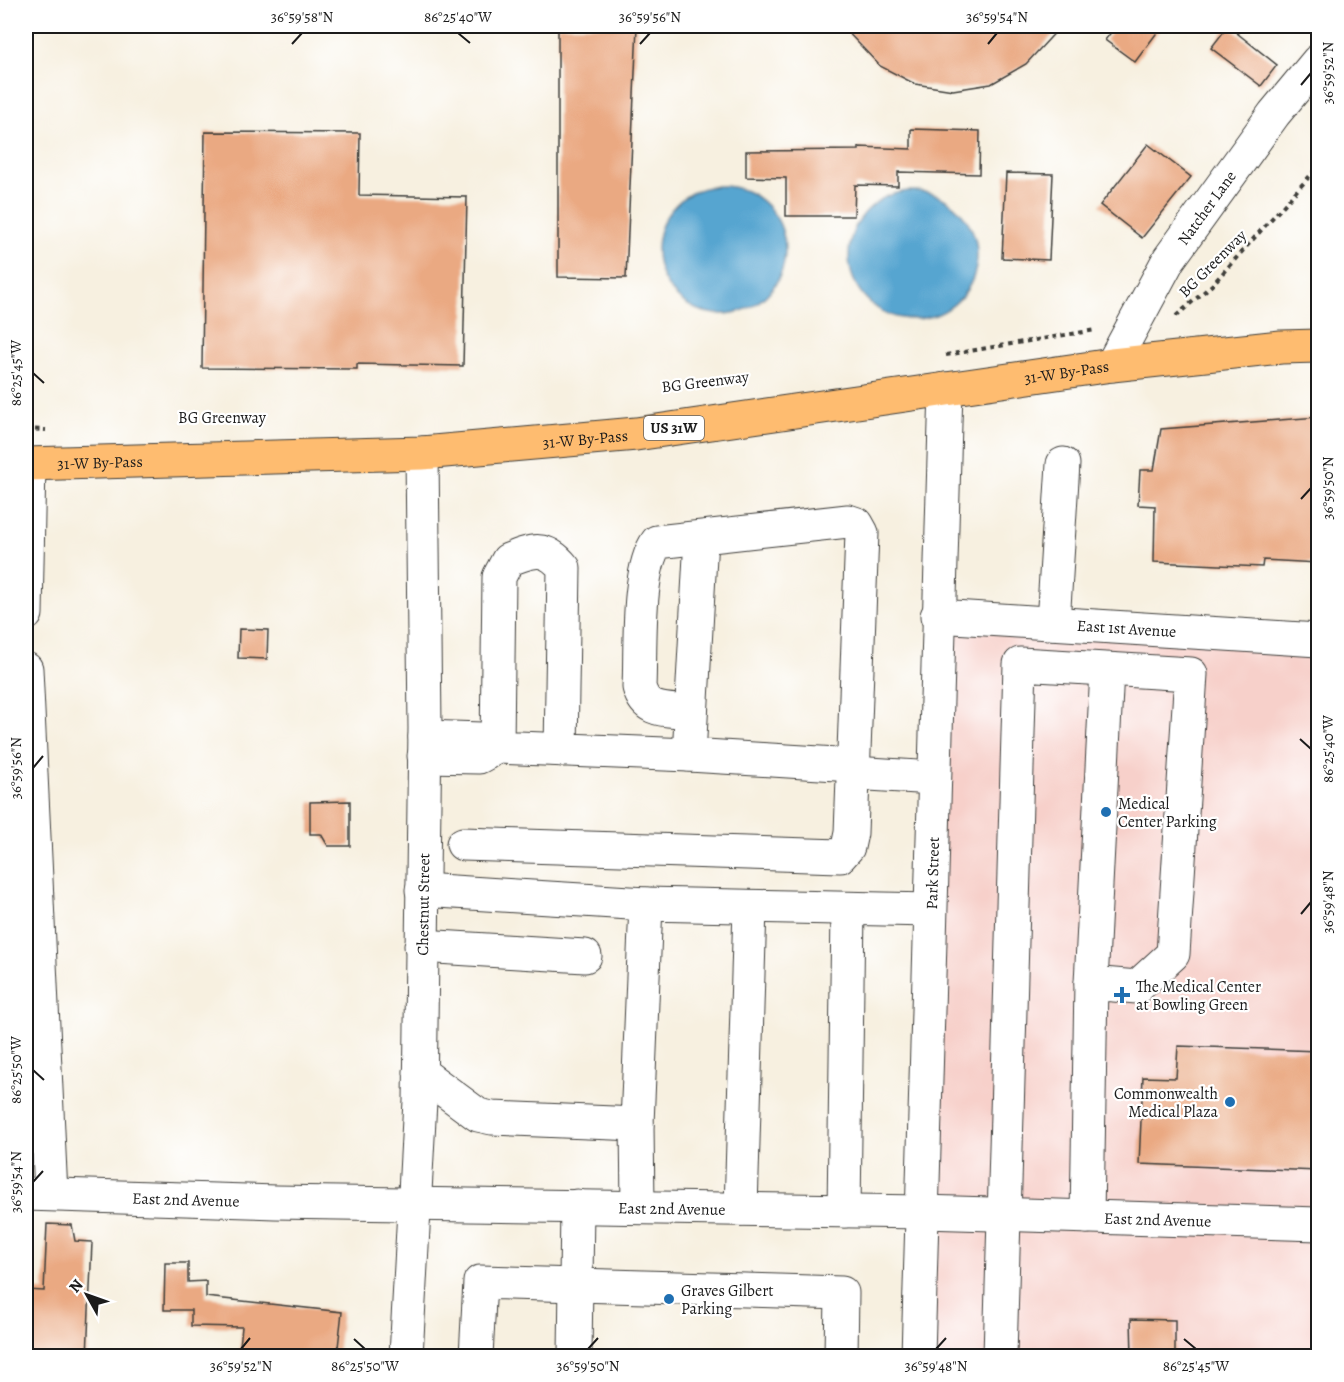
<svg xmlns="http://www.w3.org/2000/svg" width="1344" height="1382" font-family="Alegreya,serif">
<rect width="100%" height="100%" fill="#fff"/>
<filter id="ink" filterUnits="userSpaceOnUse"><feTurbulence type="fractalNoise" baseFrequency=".0167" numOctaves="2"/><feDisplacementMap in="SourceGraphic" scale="12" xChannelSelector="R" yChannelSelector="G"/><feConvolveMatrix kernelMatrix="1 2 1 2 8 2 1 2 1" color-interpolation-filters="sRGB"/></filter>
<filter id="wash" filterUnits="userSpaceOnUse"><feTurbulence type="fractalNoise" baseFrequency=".008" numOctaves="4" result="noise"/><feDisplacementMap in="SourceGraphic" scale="24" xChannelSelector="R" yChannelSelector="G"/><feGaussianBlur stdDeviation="1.35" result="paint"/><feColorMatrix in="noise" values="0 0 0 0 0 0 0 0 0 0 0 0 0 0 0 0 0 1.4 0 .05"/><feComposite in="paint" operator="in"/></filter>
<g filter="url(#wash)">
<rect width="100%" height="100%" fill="#f7f0e0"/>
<polygon fill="#f7d0ca" points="937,616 1318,634 1318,1356 916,1356"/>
<g fill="#56a5d0" stroke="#396076" stroke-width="1.5">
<circle cx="721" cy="250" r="64"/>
<circle cx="913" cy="255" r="64"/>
</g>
<g id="blocks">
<g fill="#eaa982">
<polygon points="558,26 637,26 626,278 558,277"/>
<polygon points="842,26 1061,26 1026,64 991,84 953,90 915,84 880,66"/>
<polygon points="1116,26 1162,26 1135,62 1105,40"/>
<polygon points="1228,26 1277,65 1261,86 1211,48"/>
<polygon points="911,129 980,131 979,174 898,172 898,186 855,185 854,216 786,216 786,178 746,177 746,151 859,150 859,147 911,149"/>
<polygon points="205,132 360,133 359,195 467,197 463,366 357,364 357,369 202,368"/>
<polygon points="1148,144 1191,177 1142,238 1100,205"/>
<polygon points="1006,173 1053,174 1049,260 1002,258"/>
<polygon points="1318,417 1318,563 1263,560 1262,567 1154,562 1155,506 1138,505 1140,470 1154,470 1161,429"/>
<polygon points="239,629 268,630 267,659 238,658"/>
<polygon points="350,801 350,846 328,846 321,834 310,834 310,802"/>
<polygon points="1178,1046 1318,1051 1318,1171 1139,1164 1143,1077 1176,1078"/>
<polygon points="47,1224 72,1225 75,1241 92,1242 87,1356 26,1356 26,1290 44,1291"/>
<polygon points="165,1263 188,1263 188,1282 206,1281 206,1297 342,1312 337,1356 239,1356 242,1327 191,1326 191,1310 164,1310"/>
<polygon points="1131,1319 1175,1320 1175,1356 1132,1356"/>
</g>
</g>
</g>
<g filter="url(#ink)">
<use href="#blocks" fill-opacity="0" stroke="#3d3c39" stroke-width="1.5"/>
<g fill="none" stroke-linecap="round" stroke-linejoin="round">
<defs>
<g id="minor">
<path id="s1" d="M 1112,365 L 1169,259 L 1274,114 L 1318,61"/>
<polyline points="701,538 689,755 853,765"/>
<polyline points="26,614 29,464"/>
<path id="s2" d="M 937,616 L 1318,640"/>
<polyline points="1053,623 1063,464"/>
<polyline points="26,669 51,1194"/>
<path d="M 561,750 L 564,568 C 546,545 533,550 508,560 L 499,577 L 497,747 L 689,755"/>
<polyline points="424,756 479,757 497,747 481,739 425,737"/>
<polyline points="853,773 934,778"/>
<path d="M 463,844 L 840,856 L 848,847 L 851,833 L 862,533 L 857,524 L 848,521 L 657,542 C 636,571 641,650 639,687 C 646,714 667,709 691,712"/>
<polyline points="422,890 646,904"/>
<polyline points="421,946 585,956"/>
<polyline points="1091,983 1107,670"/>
<polyline points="420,1072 478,1115 492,1118 637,1124 646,904 930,910"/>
<polyline points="637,1124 638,1207"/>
<path id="s3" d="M 26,1194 L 275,1202 L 923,1212 L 1318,1224"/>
<polyline points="741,1209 750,907"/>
<polyline points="844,1211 848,909"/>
<path id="s4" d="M 406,1356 L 420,1101 L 425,728 L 422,453"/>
<polyline points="476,1356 480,1282 842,1293 841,1356"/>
<polyline points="575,1356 577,1206"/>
<path id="s5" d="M 918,1356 L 946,389"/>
<polyline points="1000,1356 1020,664 1191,674 1173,954 1137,987 1091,983 1087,1217"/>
</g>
<g id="major">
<path id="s6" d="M 26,464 L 422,453 L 636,434 L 1112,365 L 1281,347 L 1318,346"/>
</g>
</defs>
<use href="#minor" stroke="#3d3c39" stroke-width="35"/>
<use href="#major" stroke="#3d3c39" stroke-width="35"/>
<g stroke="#3d3c39" stroke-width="4" stroke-dasharray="4.5 4.5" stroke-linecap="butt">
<polyline points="1176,316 1212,285 1318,167"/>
<polyline points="946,355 1095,330"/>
<polyline points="26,429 46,430"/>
</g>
<use href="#minor" stroke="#fff" stroke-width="33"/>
<use href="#major" stroke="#febc70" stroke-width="33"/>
</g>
</g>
<path fill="none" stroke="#1c1c1c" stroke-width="2" d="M 458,33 L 470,43M 292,44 L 302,33M 640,44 L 650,33M 988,44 L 997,33M 1301,85 L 1311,73M 33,373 L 44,383M 1301,499 L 1311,488M 1300,739 L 1311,749M 33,768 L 43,756M 1301,914 L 1311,902M 33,1070 L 44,1080M 33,1182 L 43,1171M 354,1339 L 365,1349M 1184,1339 L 1196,1349M 241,1349 L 250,1338M 588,1349 L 598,1338M 936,1349 L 946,1338"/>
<g fill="#1f6fb2" stroke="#fff" stroke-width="2">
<circle cx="1106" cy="812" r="6"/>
<path d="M1119 986h6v6h6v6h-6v6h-6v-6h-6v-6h6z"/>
<circle cx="1230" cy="1102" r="6"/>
<circle cx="669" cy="1299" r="6"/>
</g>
<g text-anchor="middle" stroke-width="4.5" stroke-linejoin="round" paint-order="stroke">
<rect fill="#fff" stroke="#606060" stroke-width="1.5" x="644" y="416" width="60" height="24" rx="4.5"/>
<g font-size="15" font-weight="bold" fill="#1c1c1c">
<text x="674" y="433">US 31W</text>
</g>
<g font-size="16" fill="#1c1c1c" stroke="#fff">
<text dy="6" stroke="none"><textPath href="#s1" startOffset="184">Natcher Lane</textPath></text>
<text transform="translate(1212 263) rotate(-45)" y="6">BG Greenway</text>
<text dy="6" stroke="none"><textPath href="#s6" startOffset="1046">31-W By-Pass</textPath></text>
<text transform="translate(705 381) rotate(-7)" y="6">BG Greenway</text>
<text x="222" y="423">BG Greenway</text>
<text dy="6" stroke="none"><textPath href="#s6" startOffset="560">31-W By-Pass</textPath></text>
<text dy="6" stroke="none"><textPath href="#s6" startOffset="74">31-W By-Pass</textPath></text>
<text dy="6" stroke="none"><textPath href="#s2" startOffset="190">East 1st Avenue</textPath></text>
<text dy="6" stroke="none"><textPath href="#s5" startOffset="483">Park Street</textPath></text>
<text dy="6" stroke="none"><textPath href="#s4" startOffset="452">Chestnut Street</textPath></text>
<text dy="6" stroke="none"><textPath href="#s3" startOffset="160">East 2nd Avenue</textPath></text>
<text dy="6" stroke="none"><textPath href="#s3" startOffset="646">East 2nd Avenue</textPath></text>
<text dy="6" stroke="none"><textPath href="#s3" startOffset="1132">East 2nd Avenue</textPath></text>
</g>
<g font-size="16" fill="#1c1c1c" stroke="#fff" text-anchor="start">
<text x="1118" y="809">Medical<tspan x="1118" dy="18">Center Parking</tspan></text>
<text x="1136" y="992">The Medical Center<tspan x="1136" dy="18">at Bowling Green</tspan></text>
<text x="1218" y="1099" text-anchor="end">Commonwealth<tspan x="1218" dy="18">Medical Plaza</tspan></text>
<text x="681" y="1296">Graves Gilbert<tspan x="681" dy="18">Parking</tspan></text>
</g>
</g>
<rect width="1344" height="1382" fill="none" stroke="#fff" stroke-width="66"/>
<g transform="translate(87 1295) rotate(310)" stroke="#ffffff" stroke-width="4.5" paint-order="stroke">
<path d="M0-4.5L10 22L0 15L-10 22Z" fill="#1c1c1c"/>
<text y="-9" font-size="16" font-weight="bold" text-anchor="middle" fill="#1c1c1c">N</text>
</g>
<rect x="33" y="33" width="1278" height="1316" fill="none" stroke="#1c1c1c" stroke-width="2"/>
<g font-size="15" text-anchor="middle" fill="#1c1c1c">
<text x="302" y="22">36°59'58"N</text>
<text x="458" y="22">86°25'40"W</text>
<text x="650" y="22">36°59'56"N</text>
<text x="997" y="22">36°59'54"N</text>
<text transform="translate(1328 73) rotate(-90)" y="5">36°59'52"N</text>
<text transform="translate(16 373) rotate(-90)" y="5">86°25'45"W</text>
<text transform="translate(1328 488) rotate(-90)" y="5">36°59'50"N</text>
<text transform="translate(1328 749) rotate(-90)" y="5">86°25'40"W</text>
<text transform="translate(16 768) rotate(-90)" y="5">36°59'56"N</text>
<text transform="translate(1328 902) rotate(-90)" y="5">36°59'48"N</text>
<text transform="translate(16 1070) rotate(-90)" y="5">86°25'50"W</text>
<text transform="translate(16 1182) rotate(-90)" y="5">36°59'54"N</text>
<text x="241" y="1371">36°59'52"N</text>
<text x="365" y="1371">86°25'50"W</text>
<text x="588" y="1371">36°59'50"N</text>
<text x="936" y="1371">36°59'48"N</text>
<text x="1196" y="1371">86°25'45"W</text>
</g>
</svg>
